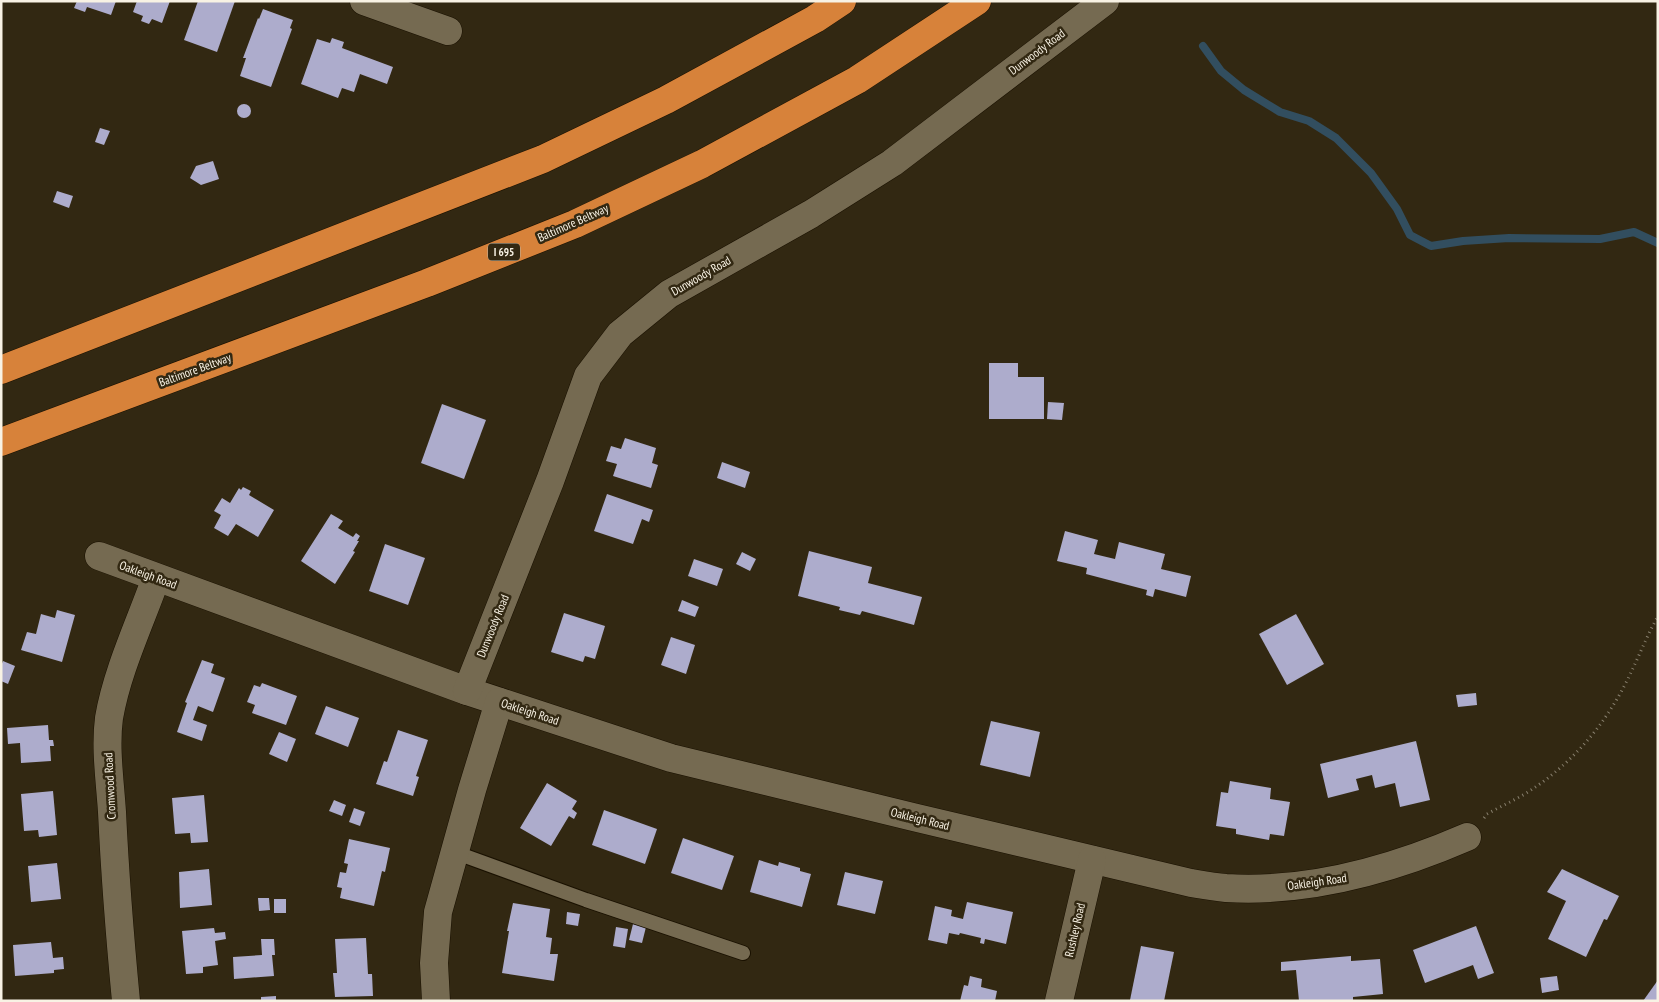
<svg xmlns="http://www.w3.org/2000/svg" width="1659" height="1002" font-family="'PT Sans Narrow',sans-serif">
<rect width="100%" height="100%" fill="#322812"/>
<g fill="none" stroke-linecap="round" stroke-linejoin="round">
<polyline stroke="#324e5f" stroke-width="8" points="1203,46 1221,71 1244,90 1280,112 1309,121 1336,138 1371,173 1397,209 1410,235 1431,246 1463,241 1509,238 1600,239 1634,232 1658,243"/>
</g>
<g fill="#adaccc">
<polygon points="77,1 116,1 111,15 87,7 85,12 74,8"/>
<polygon points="137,1 170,1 162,23 152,19 149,24 141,21 143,16 133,12"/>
<polygon points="198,1 235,1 217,52 184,40"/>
<polygon points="263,9 293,20 290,28 292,29 271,87 240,76 246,58 243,58 258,18 259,19"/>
<polygon points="332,38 344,42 342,48 393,67 387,84 360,74 354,92 342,88 338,98 301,84 317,39 330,43"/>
<circle cx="244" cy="111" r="7"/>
<polygon points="100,128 110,131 104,145 95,142"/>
<polygon points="213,161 219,179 201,185 190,178 196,166"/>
<polygon points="57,191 73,196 69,208 53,202"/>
<polygon points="989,363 1018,363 1018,377 1044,377 1044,419 989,419"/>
<polygon points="1048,402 1064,403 1062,420 1047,419"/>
<polygon points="442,404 486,420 464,479 421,463"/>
<polygon points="625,438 656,448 652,463 658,465 651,488 613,476 617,464 606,461 611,446 621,449"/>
<polygon points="722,462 750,472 745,488 717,478"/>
<polygon points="243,487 251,491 249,495 274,510 258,537 236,524 228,536 214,528 221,515 214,511 222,498 230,503 239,488 241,490"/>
<polygon points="607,494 653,510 649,522 642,519 633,544 594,531"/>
<polygon points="331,514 343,521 338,528 353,537 356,533 360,536 357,541 359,541 353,551 355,552 335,584 301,561"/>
<polygon points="1065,531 1098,540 1094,554 1115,559 1119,542 1165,554 1161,569 1191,576 1186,597 1155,589 1153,597 1146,595 1147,590 1086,574 1087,568 1057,561"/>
<polygon points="385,544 425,558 408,605 369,591"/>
<polygon points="809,551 872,567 868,583 922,597 914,625 862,611 860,615 839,610 840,607 798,596"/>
<polygon points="742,552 756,559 750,571 736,564"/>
<polygon points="694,559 723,569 717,586 688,576"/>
<polygon points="682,600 699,607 695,617 678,611"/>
<polygon points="57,610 75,615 62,662 21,650 27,632 36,634 41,614 55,618"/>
<polygon points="564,613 605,626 595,659 585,656 583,662 551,652"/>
<polygon points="1296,614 1324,664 1287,685 1259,634"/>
<polygon points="671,637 695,645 686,674 661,665"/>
<polygon points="202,660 214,664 211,673 225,678 213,712 198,706 193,720 207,725 202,741 177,732 187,703 185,702"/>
<polygon points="3,661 15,666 8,684 1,681 1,666"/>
<polygon points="262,683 297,696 286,725 252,713 255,705 247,702 254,685 260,687"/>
<polygon points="1476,693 1477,705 1458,707 1456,695"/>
<polygon points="326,706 359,718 348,747 315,734"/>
<polygon points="991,721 1040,732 1030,777 980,765"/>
<polygon points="48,725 49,740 53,740 54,746 50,746 51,761 21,763 20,743 8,744 7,728"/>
<polygon points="398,730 428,740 416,776 419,777 413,796 376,784 384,761 387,762"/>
<polygon points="279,732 296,739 287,762 269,754"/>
<polygon points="1416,741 1430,800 1400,807 1395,783 1375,788 1372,775 1356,779 1359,790 1328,798 1320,764"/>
<polygon points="1230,781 1271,788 1270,799 1290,802 1284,836 1270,834 1269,840 1236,834 1236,829 1216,826 1221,792 1228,793"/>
<polygon points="547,783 577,801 572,809 577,813 574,819 569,816 551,846 520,828"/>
<polygon points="53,791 57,835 39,837 38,830 24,831 21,794"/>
<polygon points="204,795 208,842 191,843 190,833 175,834 172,798"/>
<polygon points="334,800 346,805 342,816 329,811"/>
<polygon points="354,808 365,812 360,826 349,822"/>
<polygon points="604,810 657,829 645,864 592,845"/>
<polygon points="683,838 734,856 722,890 671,873"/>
<polygon points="349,839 390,848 385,872 382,871 374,906 340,898 342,888 337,887 340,872 346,873 348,864 344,863"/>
<polygon points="759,860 778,866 779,862 800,868 800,871 811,874 802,907 750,892"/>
<polygon points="57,863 61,899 31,902 28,866"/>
<polygon points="209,869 212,905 180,908 179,872"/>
<polygon points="1562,869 1619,896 1607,920 1604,919 1586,957 1548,939 1566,901 1547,892"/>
<polygon points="845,872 883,881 875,914 837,905"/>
<polygon points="258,898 269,898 270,910 259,911"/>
<rect x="274" y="899" width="12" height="14"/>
<polygon points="967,902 1013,912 1006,944 985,939 984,944 980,943 981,938 960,933 959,935 949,933 947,944 928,940 935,906 952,910 951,916 963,919"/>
<polygon points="513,903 550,909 546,937 552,938 550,954 558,954 554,981 502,973 509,931 507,931"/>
<polygon points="567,912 580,914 578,926 566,924"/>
<polygon points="633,924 646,927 642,943 629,940"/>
<polygon points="1476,926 1494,973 1478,979 1473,965 1425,983 1413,950"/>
<polygon points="616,927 628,929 625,948 613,946"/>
<polygon points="214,928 215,933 225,932 226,939 215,941 218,965 203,967 203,973 186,974 182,931"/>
<polygon points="366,938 368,974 372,974 373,996 335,997 333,973 337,973 335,939"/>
<polygon points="261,939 274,939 275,955 272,955 274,976 234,979 233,957 262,955"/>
<polygon points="51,942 53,958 63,957 64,969 54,970 54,973 15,976 13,945"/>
<polygon points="1141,946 1174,952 1164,1001 1130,1000"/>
<polygon points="1351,956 1351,961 1380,959 1383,994 1353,997 1353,1001 1299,1001 1296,970 1281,971 1281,962"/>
<polygon points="970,976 982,979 981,987 997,991 995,1001 960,1001 964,985 968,986"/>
<polygon points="1557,976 1559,990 1542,993 1540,978"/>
<polygon points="1658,980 1658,1001 1643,1001"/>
<polygon points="276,996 276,1001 261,1001 261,997"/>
</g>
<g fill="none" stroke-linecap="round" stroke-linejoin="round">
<defs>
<polyline id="service" points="454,852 586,900 743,953"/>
<g id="minor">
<polyline points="364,1 448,31"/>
<path d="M 99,556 L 467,691 L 671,758 L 913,817 L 1191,883 C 1203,885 1214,887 1226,888 C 1309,893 1391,870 1467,837"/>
<polyline points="467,691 550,481 588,376 620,334 669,294 811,214 892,163 1105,1"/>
<path d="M 126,1001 C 120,938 115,875 112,812 C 110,781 105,748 109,718 C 117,671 140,623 156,578"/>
<polyline points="436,1001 434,963 438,912 472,790 499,702"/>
<polyline points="1059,1001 1092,860"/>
</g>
<g id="motorway">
<polyline points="1,370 543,159 666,100 815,19 842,1"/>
<polyline points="1,442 427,283 575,224 702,164 857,80 977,1"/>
</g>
</defs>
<use href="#service" stroke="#1a1100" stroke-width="16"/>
<use href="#minor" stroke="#1a1100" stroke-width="29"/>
<use href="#motorway" stroke="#1a1100" stroke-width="29"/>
<path stroke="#89816f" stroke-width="3" stroke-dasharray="1 4" stroke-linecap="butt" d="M 1484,818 L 1487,814 C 1503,805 1520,798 1534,788 C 1571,763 1600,730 1621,692 C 1635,667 1644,641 1658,616"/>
<use href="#service" stroke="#756a51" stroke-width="14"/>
<use href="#minor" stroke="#756a51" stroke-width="28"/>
<use href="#motorway" stroke="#d7823a" stroke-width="28"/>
</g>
<g text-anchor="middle" stroke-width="5" stroke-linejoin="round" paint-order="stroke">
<rect fill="#322812" stroke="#bdb5a5" stroke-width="1" x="488" y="243.5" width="32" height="17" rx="4"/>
<g font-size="11" font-weight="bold" fill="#f8f2e4">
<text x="504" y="256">I 695</text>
</g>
<g font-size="12" fill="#f8f2e4" stroke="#322812">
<text transform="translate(1037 52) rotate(-37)" y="4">Dunwoody Road</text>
<text transform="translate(573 223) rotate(-24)" y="4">Baltimore Beltway</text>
<text transform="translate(701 276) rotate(-30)" y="4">Dunwoody Road</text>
<text transform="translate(195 370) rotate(-20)" y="4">Baltimore Beltway</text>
<text transform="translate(148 575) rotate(20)" y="4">Oakleigh Road</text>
<text transform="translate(493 626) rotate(-68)" y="4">Dunwoody Road</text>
<text transform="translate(530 712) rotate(18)" y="4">Oakleigh Road</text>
<text transform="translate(110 786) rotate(-93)" y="4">Cromwood Road</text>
<text transform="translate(920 819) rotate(14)" y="4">Oakleigh Road</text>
<text transform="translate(1317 882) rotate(-8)" y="4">Oakleigh Road</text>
<text transform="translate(1075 930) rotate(-77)" y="4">Rushley Road</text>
</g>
</g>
<rect width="1659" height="1002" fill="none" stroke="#f8f2e4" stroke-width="5"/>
</svg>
